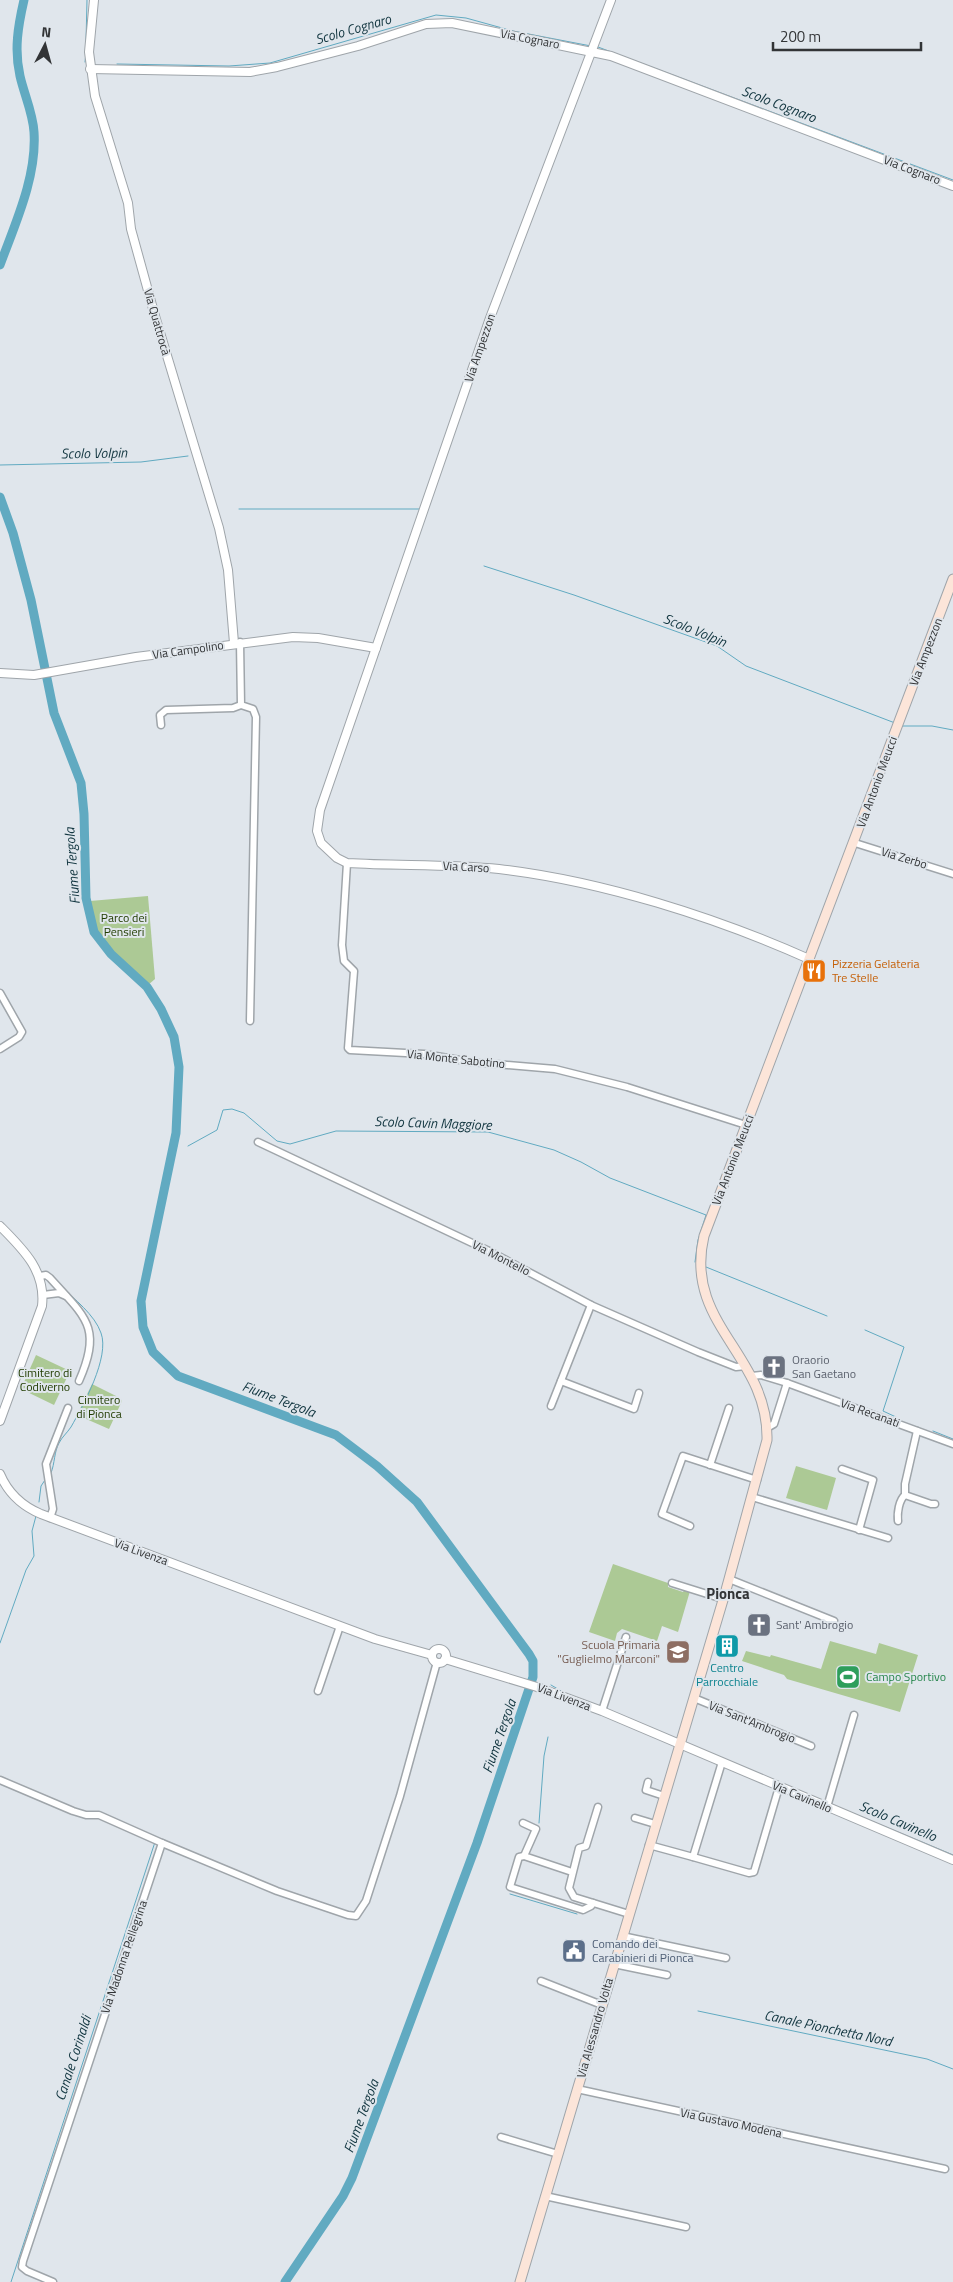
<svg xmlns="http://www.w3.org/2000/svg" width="953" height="2282" font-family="'Titillium Web',sans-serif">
<rect width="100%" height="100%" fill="#e0e6ec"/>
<g fill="#acc995">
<polygon points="148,896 155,979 148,985 113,954 96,929 90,901"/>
<polygon points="36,1355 70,1371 54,1405 21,1389"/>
<polygon points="92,1384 120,1398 122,1401 109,1429 77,1415"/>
<polygon points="796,1466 836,1478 827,1510 786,1498"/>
<polygon points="613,1564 668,1583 668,1587 683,1592 685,1589 690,1591 678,1632 662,1626 657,1641 622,1629 617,1633 615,1641 589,1632"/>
<polygon points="830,1641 876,1654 879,1643 918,1655 900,1712 787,1679 784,1675 742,1661 746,1651 770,1657 771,1655 821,1669"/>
</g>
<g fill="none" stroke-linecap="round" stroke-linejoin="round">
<g stroke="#61aac1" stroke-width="1">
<polyline points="86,42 87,0"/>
<polyline points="598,47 953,180"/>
<polyline points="85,62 86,53"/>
<polyline points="117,64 229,66 270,63 436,15 466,18 513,31 591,46"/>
<polyline points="0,465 141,462 188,456"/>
<polyline points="239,509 419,509"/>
<polyline points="484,566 574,595 717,646 746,666 895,723"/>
<polyline points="903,726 932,726 953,730"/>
<polyline points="174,1146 177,1146"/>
<polyline points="188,1146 217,1130 223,1110 232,1109 244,1113 277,1141 290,1144 336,1131 488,1132 554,1150 581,1162 610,1178 706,1215 698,1240 695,1262"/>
<polyline points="706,1267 827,1316"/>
<polyline points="865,1330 904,1347 883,1411 896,1417"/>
<polyline points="933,1431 953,1439"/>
<path d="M 51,1473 C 55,1463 54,1452 59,1443 C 62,1437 67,1433 71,1427 C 83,1406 110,1357 101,1333 C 95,1315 74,1299 61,1286"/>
<polyline points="39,1502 41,1486 45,1480"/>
<polyline points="0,1643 26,1570 34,1556 32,1531 36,1516"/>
<polyline points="533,1679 535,1680"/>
<polyline points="551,1685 563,1692"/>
<polyline points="845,1810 953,1855"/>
<polyline points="539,1823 544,1756 548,1737"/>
<polyline points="510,1894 577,1914"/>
<polyline points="698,2011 927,2059 953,2069"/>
<polyline points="11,2282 155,1842"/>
</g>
<g stroke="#61aac1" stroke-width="9">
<path d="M 0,265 C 15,224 37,177 34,132 C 33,113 24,94 20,76 C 14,50 18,26 24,0"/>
<polyline points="0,497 13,533 31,600 54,713 81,783 84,814 86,898 94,932 111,954 147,987 161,1009 174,1037 179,1067 176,1133 141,1301 143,1327 153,1352 178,1376 336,1435 377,1466 417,1502 529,1654 533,1661 533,1677 477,1843 352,2178 343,2196 285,2282"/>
</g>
<defs>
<g id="minor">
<polyline points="240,642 241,705 253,709 256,717 250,1021"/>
<polyline points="161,725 160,715 166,710 233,708 241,705"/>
<polyline points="855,843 953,874"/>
<polyline points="347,863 342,945 344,961 354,971 348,1048 350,1050 424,1054 472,1062 555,1069 627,1087 746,1125"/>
<polyline points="0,993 22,1032 19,1037 0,1049"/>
<polyline points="258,1142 487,1250 591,1305 698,1352 736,1367 746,1366"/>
<path d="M 40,1276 L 46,1275 L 50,1278 C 85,1317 103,1327 79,1381"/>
<polyline points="43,1295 59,1293 66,1296"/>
<polyline points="752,1376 761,1375 787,1383 953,1444"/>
<polyline points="561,1381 634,1409 639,1393"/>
<polyline points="551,1406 591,1305"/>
<polyline points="767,1428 774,1424 787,1383"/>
<polyline points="710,1465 729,1408"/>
<polyline points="842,1469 873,1480 859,1530"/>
<polyline points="905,1495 931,1504 935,1504"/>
<polyline points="752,1497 888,1538"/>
<polyline points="50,1518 53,1509 46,1464 68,1408"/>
<path d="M 898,1521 C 897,1513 899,1500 905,1495 L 905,1484 L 917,1431"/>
<polyline points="690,1526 662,1514 683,1456 757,1480"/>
<polyline points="729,1579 834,1621"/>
<polyline points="672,1583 723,1599"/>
<polyline points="318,1691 340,1626"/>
<polyline points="694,1698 811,1746"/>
<polyline points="602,1711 626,1637"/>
<polyline points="0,1780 73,1811 86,1815 99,1815 162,1843 23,2261 22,2267 27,2271 53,2282"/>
<polyline points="648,1782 646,1790 664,1796"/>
<polyline points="598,1807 586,1846 579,1848 569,1888 574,1897 629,1914"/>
<polyline points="827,1807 854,1715"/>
<polyline points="635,1818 655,1824"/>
<polyline points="523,1823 536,1829 524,1856 572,1872"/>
<polyline points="162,1843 277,1891 348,1915 356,1916 366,1901 400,1796 437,1662"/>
<polyline points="649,1845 693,1857 722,1762"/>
<polyline points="524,1856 519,1857 510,1887 583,1910 591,1906 593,1903"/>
<polyline points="693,1857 749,1873 754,1872 779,1787"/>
<polyline points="622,1936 726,1958"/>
<polyline points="614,1964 667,1975"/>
<polyline points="541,1981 602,2005"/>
<polyline points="577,2089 945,2169"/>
<polyline points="501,2137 558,2154"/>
<polyline points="545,2196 686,2227"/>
</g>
<g id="tertiary">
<polyline points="94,0 89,52 95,96 128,203 131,229 155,316 219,528 228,570 234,643"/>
<path d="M 611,0 L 490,318 L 320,810 L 317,831 L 321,843 L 337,858 L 347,863 C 398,866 449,864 499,869 C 602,881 715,917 809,959"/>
<polyline points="90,69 250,72 277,67 358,46 426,24 452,23 611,56 953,186"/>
<polyline points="0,673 34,675 136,657 293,637 318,638 376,648"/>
<path d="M 0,1226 C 23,1249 46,1271 42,1306 L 0,1421"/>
<path d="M 0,1474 C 8,1493 22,1506 41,1514 L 375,1639 L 432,1655"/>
<circle cx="439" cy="1656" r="7"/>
<polyline points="445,1659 537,1687 602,1711 953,1860"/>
</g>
<path id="secondary" d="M 520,2282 L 726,1590 L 767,1440 C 769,1355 683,1324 704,1236 L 953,579"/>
</defs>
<use href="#minor" stroke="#9fa5aa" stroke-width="9"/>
<use href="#tertiary" stroke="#9fa5aa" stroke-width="10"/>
<use href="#secondary" stroke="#9fa5aa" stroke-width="11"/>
<use href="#minor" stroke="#fff" stroke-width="6"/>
<use href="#tertiary" stroke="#fff" stroke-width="8"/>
<use href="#secondary" stroke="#fce5d9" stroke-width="9"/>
</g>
<defs>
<symbol id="restaurant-square" viewBox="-11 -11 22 22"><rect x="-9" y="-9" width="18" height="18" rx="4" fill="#e8710a" stroke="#e0e6ec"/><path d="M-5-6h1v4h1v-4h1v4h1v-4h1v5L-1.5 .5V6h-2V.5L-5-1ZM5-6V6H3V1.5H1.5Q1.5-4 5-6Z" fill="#fff"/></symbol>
<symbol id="church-square" viewBox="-11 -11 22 22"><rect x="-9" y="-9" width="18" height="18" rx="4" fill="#6b7280" stroke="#e0e6ec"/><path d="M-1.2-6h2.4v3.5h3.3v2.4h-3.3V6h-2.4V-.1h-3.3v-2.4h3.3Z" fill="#fff"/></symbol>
<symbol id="building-square" viewBox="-11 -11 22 22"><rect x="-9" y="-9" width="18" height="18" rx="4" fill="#0f9aa8" stroke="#e0e6ec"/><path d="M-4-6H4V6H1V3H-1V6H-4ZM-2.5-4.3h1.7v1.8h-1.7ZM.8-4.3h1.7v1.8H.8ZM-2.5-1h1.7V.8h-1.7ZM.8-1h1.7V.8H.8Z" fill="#fff"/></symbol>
<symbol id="school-square" viewBox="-11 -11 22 22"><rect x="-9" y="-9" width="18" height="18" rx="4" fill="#8d6e63" stroke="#e0e6ec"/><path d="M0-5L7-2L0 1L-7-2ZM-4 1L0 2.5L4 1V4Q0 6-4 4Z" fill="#fff"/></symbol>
<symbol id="stadium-square" viewBox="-11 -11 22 22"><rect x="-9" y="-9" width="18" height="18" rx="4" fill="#2e9e5b" stroke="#e0e6ec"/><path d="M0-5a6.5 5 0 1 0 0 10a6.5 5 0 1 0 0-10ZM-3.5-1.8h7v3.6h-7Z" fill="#fff"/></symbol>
<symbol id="civic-square" viewBox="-11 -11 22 22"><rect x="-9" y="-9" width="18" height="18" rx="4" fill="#5c6f8a" stroke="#e0e6ec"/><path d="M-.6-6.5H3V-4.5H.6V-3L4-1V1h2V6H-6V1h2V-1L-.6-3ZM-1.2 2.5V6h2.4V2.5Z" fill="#fff"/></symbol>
</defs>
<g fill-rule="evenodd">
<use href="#restaurant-square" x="800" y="957" width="28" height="28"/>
<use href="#church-square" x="760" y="1353" width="28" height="28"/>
<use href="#church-square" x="745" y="1611" width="28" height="28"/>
<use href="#building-square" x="713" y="1632" width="28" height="28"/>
<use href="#school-square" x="664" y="1638" width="28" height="28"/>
<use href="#stadium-square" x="834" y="1663" width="28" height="28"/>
<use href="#civic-square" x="560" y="1937" width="28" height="28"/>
</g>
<g text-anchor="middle" stroke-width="4" stroke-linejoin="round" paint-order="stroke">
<g font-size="12" fill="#323436" stroke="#e0e6ec">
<text transform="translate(530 39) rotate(11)" y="4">Via Cognaro</text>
<text transform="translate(912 170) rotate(21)" y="4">Via Cognaro</text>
<text transform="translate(157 322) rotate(74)" y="4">Via Quattrocà</text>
<text transform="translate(480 348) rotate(-71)" y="4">Via Ampezzon</text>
<text transform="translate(188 650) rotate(-8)" y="4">Via Campolino</text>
<text transform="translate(926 652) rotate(-69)" y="4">Via Ampezzon</text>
<text transform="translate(877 782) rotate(-70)" y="4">Via Antonio Meucci</text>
<text transform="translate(904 858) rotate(17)" y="4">Via Zerbo</text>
<text transform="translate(466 867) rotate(3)" y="4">Via Carso</text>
<text transform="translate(456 1059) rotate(6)" y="4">Via Monte Sabotino</text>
<text transform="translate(733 1160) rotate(-69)" y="4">Via Antonio Meucci</text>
<text transform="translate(501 1258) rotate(27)" y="4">Via Montello</text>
<text transform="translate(870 1413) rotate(20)" y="4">Via Recanati</text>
<text transform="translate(141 1552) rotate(20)" y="4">Via Livenza</text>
<text transform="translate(564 1697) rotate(21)" y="4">Via Livenza</text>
<text transform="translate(752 1722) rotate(22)" y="4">Via Sant'Ambrogio</text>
<text transform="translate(802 1797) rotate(23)" y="4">Via Cavinello</text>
<text transform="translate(124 1957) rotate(-71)" y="4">Via Madonna Pellegrina</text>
<text transform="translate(595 2028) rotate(-74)" y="4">Via Alessandro Volta</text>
<text transform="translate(731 2123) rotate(12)" y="4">Via Gustavo Modena</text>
</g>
<g font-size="12" fill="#213c00" stroke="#e0e6ec">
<text x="124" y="922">Parco dei<tspan x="124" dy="14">Pensieri</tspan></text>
<text x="45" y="1377">Cimitero di<tspan x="45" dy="14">Codiverno</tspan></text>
<text x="99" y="1404">Cimitero<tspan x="99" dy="14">di Pionca</tspan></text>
</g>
<g font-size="12" fill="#c56008" stroke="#e0e6ec" text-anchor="start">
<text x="832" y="968">Pizzeria Gelateria<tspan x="832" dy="14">Tre Stelle</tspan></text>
</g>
<g font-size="12" fill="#5b616d" stroke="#e0e6ec" text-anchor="start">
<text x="792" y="1364">Oraorio<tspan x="792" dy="14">San Gaetano</tspan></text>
<text x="776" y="1629">Sant' Ambrogio</text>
</g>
<g font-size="12" fill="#785e54" stroke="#e0e6ec" text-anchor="end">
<text x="660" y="1649">Scuola Primaria<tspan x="660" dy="14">"Guglielmo Marconi"</tspan></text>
</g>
<g font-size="12" fill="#0d838f" stroke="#e0e6ec">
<text x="727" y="1672">Centro<tspan x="727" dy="14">Parrocchiale</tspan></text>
</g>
<g font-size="12" fill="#27864d" stroke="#e0e6ec" text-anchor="start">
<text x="866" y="1681">Campo Sportivo</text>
</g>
<g font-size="12" fill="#4e5e75" stroke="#e0e6ec" text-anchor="start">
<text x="592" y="1948">Comando dei<tspan x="592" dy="14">Carabinieri di Pionca</tspan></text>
</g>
<g font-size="14" font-style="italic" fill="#123640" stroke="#e0e6ec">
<text transform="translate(353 29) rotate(-16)" y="5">Scolo Cognaro</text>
<text transform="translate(779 104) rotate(21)" y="5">Scolo Cognaro</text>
<text transform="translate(94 453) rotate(-1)" y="5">Scolo Volpin</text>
<text transform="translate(695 630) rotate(22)" y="5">Scolo Volpin</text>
<text transform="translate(72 866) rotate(-94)" y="5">Fiume Tergola</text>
<text transform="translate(433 1123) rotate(2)" y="5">Scolo Cavin Maggiore</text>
<text transform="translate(279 1399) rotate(21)" y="5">Fiume Tergola</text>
<text transform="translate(499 1736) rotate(-71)" y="5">Fiume Tergola</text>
<text transform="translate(898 1821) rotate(23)" y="5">Scolo Cavinello</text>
<text transform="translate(828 2028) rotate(12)" y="5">Canale Pionchetta Nord</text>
<text transform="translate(73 2058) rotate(-72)" y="5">Canale Corinaldi</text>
<text transform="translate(361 2116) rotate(-70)" y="5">Fiume Tergola</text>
</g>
<g font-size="15" font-weight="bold" fill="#323436" stroke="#e0e6ec">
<text x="728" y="1599">Pionca</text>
</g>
</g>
<g transform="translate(45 45) rotate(6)" stroke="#e0e6ec" stroke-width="4" paint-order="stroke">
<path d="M0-4L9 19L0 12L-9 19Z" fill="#323436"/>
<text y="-8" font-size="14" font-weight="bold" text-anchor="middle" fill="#323436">N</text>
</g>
<path d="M773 42v8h148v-8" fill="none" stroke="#323436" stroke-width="2.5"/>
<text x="780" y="42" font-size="15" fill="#323436" stroke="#e0e6ec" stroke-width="4" paint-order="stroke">200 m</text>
</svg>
